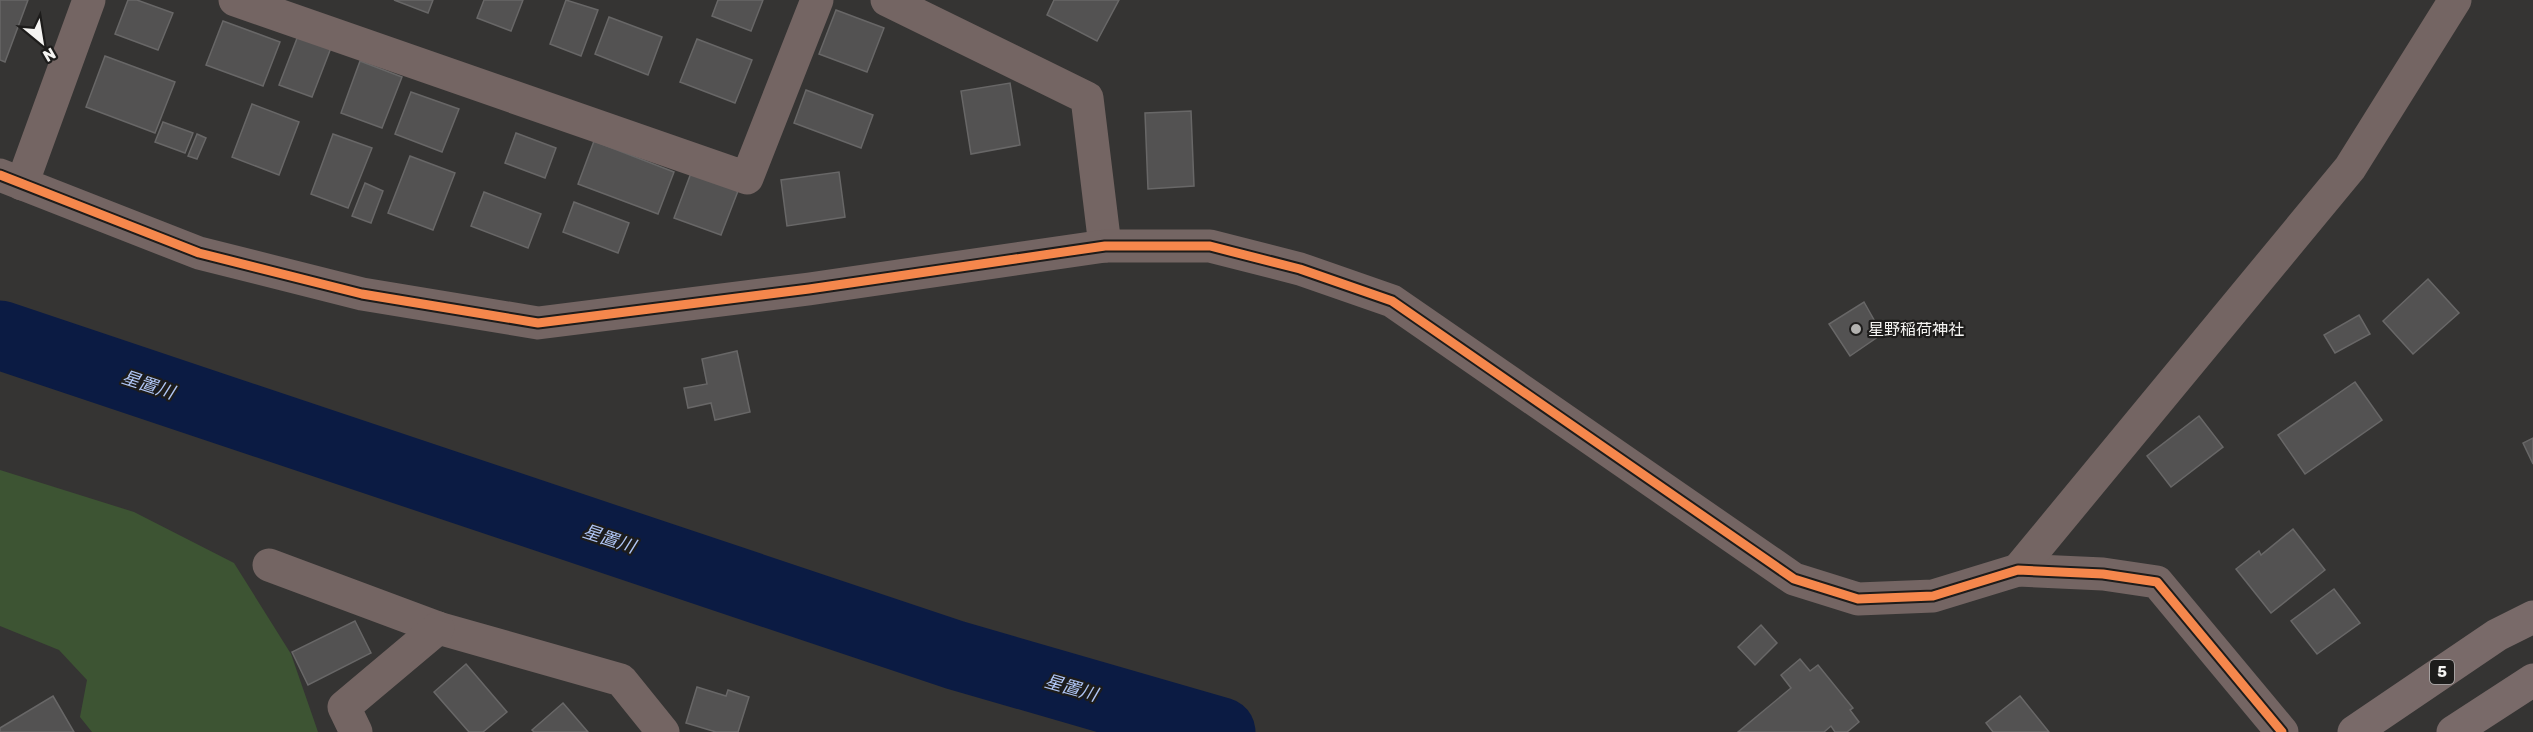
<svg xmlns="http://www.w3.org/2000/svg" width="2533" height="732" font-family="Rubik,'Noto Sans JP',sans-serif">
<rect width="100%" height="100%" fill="#353433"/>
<polygon fill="#3d5433" points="0,470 134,512 234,563 291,654 318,732 92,732 80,717 87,680 59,650 0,626"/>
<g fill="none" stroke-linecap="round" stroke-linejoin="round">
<polyline stroke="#0b1b43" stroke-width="69" points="0,335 955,655 1221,732"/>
</g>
<g fill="#535252" stroke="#686767" stroke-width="1.5">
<polygon points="0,0 28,0 5,62 0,60"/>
<polygon points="128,0 137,0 173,13 158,50 115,34"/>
<polygon points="394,0 433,0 428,13"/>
<polygon points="484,0 523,0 511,31 477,18"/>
<polygon points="566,0 598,10 581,56 550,44"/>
<polygon points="718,0 763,0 751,31 712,16"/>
<polygon points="1054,0 1119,0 1097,41 1047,15"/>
<polygon points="836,10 884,28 867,72 819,54"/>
<polygon points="609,17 662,37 648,75 595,54"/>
<polygon points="223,21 280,42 263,86 206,65"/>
<polygon points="301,28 334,40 312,97 279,85"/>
<polygon points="697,39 752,60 735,103 680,82"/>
<polygon points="105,56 175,82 155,133 86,107"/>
<polygon points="360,61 402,77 382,128 341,113"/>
<polygon points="1010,83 1020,145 971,154 961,91"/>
<polygon points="806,90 873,115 861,148 794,123"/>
<polygon points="411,92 459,109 442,152 395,134"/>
<polygon points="252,104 299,122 279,175 232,157"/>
<polygon points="1191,111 1194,186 1148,189 1145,113"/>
<polygon points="163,122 193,133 185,153 155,142"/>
<polygon points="516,133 556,148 545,178 505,163"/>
<polygon points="197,134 206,138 197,159 188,156"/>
<polygon points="333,134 372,148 348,208 311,194"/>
<polygon points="594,141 674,172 658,214 578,184"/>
<polygon points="410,156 455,173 433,230 388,213"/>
<polygon points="839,172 845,217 787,226 781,180"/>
<polygon points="691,173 738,191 721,235 674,218"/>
<polygon points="365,183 383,191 371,223 352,216"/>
<polygon points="484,192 541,214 528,248 471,226"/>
<polygon points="574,202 629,223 618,253 563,232"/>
<polygon points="2428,279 2459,313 2413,354 2383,321"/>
<polygon points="1864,302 1882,334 1850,356 1829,324"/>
<polygon points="2359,315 2370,334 2335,353 2324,335"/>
<polygon points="737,351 750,412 715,420 711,403 688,408 684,388 707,384 702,359"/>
<polygon points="2355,382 2382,420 2305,474 2278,435"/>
<polygon points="2199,416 2223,447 2171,487 2147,456"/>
<polygon points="2533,438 2533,464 2523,443"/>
<polygon points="2293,529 2325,570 2271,613 2236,569 2259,551 2261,555"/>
<polygon points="2334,589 2360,623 2317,654 2291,621"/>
<polygon points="355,621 371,653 308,685 292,652"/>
<polygon points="1761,625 1777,643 1755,665 1738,647"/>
<polygon points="1800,659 1810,671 1818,665 1853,708 1850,710 1859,722 1847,732 1835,732 1831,726 1824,732 1738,732 1791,688 1781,675"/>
<polygon points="466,664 507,712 483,732 469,732 434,692"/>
<polygon points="697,687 726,696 728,690 749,697 738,732 716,732 686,723"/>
<polygon points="53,696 74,732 0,732 0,728"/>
<polygon points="2020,696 2049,732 1993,732 1986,723"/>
<polygon points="563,703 588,732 534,732 532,730"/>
</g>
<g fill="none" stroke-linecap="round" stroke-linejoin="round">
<g stroke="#746563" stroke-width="33">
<polyline points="235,0 747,178 817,0"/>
<polyline points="887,0 1087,98 1105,246"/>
<polyline points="0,175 199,253 362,294 538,323 809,289 1105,246 1210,246 1300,269 1392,301 1794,579 1858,599 1933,596 2018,570 2103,574 2157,582 2282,732"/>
<polyline points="22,184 89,0"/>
<polyline points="269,565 438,628 621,680 663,732"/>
<polyline points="2018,570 2350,168 2455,0"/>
<polyline points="356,732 344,707 438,628"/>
</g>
<g stroke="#796a69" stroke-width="33">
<polyline points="2354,732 2497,635 2533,617"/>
<polyline points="2453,732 2533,680"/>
</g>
<defs>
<polyline id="cycleway" points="0,175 199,253 362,294 538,323 809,289 1105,246 1210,246 1300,269 1392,301 1794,579 1858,599 1933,596 2018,570 2103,574 2157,582 2282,732"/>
</defs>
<use href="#cycleway" stroke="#1d1c1b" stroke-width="13"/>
<use href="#cycleway" stroke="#f5874c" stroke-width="9"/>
</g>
<circle fill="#b2b1af" stroke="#1d1c1b" stroke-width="2" cx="1856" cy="329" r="6"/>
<g text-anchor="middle" stroke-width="4.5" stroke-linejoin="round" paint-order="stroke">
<rect fill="#1d1c1b" stroke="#b4b3b2" stroke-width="1.5" x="2430" y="660" width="24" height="24" rx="4.5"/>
<g font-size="15" font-weight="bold" fill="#f5f4f2">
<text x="2442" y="677">5</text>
</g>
<g font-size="16" fill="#f5f4f2" stroke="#1d1c1b" text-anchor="start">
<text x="1868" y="335">星野稲荷神社</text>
</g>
<g font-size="18" font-style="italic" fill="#afc5f4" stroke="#1d1c1b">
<text transform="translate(148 385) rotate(18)" y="6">星置川</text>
<text transform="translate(609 539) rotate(18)" y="6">星置川</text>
<text transform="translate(1071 688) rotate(16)" y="6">星置川</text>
</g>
</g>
<g transform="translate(42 42) rotate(150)" stroke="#1d1c1b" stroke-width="4.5" paint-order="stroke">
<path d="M0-4.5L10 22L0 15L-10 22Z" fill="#f5f4f2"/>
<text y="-9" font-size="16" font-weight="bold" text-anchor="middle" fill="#f5f4f2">N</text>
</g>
</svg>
